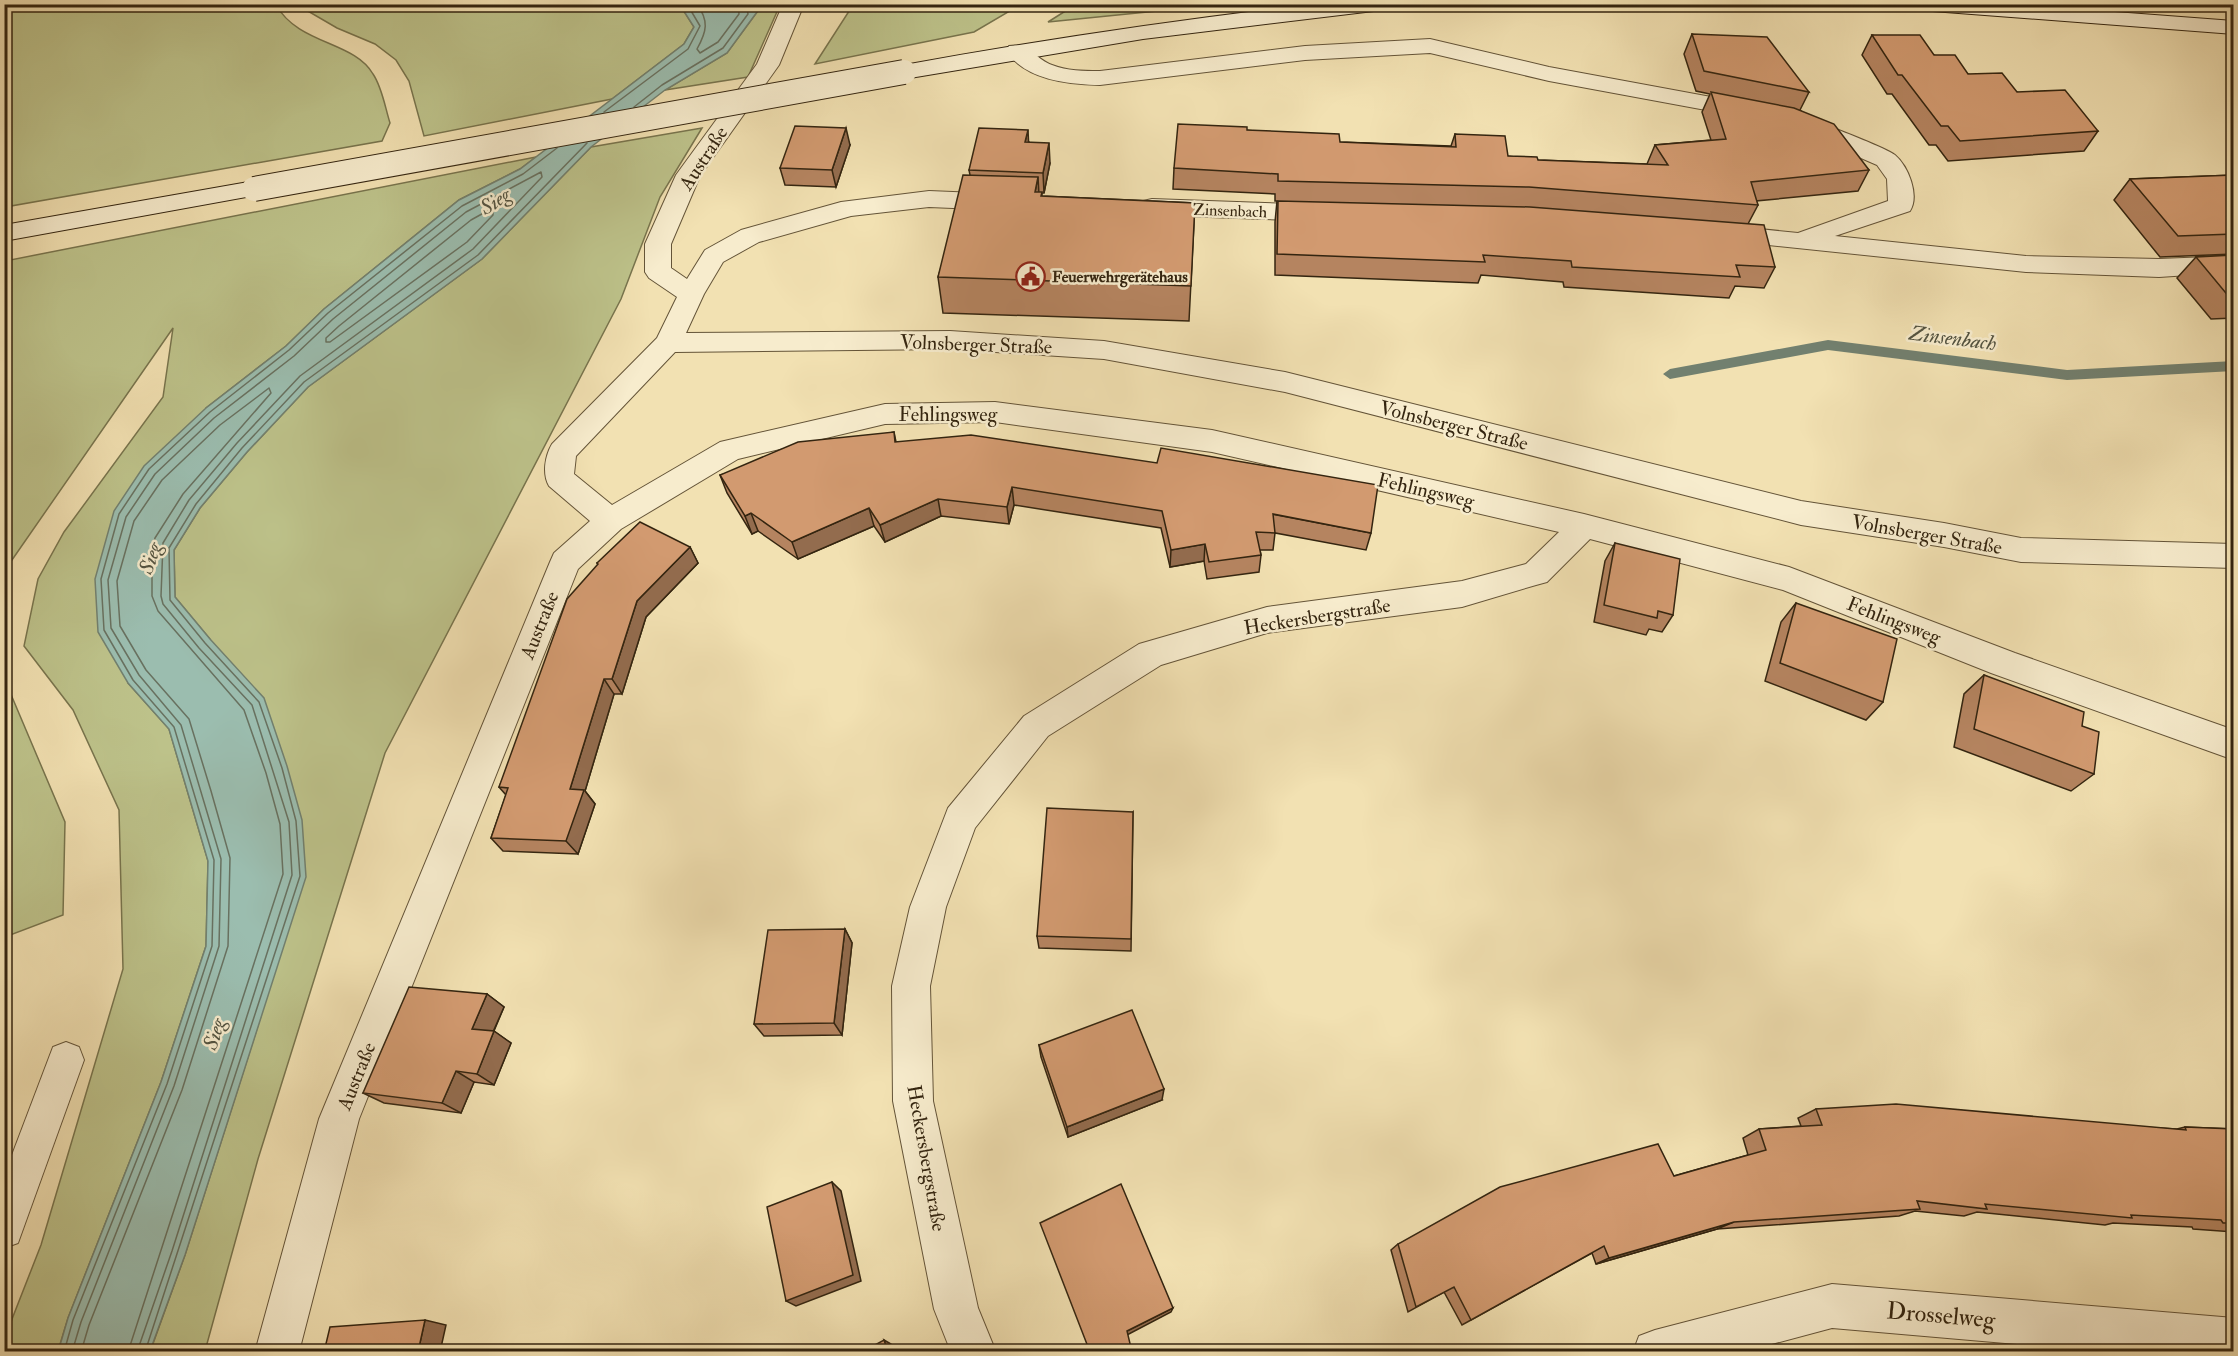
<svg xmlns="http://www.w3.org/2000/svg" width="2238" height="1356" font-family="'IM FELL Double Pica',serif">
<rect width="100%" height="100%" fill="#f2e1b2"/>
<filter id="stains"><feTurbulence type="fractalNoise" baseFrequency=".00333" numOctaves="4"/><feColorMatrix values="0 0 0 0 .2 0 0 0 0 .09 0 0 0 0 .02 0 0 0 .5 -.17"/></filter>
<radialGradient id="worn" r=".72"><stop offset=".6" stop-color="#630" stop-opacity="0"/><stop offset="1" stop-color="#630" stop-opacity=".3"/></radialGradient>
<g fill="#bdc28a" stroke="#78744d" stroke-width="1.5">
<path d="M 5,4 L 276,5 C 299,45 354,41 373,74 C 382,87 385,107 390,123 L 382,141 L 5,207 Z"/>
<polygon points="305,5 680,5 694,27 684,44 612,99 424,136 409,81 396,60 375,44 337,28 306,10"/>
<polygon points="749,5 780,5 748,77 665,90 727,53 757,12"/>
<polygon points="853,5 853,4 1020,5 974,32 815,64"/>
<polygon points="1075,5 1075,4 1217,5 1048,22"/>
<polygon points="702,128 660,197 621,299 385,753 258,1159 205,1351 150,1352 185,1255 261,1016 210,639 175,597 174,550 200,508 247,452 308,387 482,259 591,147"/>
<polygon points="536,157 520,169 459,200 324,309 286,346 206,408 128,683 169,729 208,861 206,946 161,1082 68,1318 58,1351 5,1351 5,1337 41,1245 123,969 119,810 73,710 24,646 38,579 64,532 163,397 173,328 5,570 5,261"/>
<polygon points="4,678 65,822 63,915 5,937"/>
</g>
<polygon fill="#9bbdaf" stroke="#72806f" stroke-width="1.5" points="680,5 749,5 757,12 727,53 665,90 591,147 482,259 308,387 247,452 200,508 174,550 175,597 210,639 264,698 287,766 302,820 306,877 185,1255 150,1351 58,1352 68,1318 161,1082 206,946 208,861 169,729 128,683 98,632 95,579 114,511 144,466 206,408 286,346 324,309 459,200 520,169 684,44 694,27"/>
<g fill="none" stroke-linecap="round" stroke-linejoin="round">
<g stroke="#687160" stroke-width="1.5">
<path d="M 697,4 C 709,21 707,31 697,49 L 700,53 L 718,42 L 739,14 L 738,4"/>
<polyline points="634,107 662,85 723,48 748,14 746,4"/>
<polyline points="604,112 688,49 700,26 687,4"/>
<polygon points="489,210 493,211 493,215 467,242 330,342 326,342 326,338 339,326 471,220"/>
<polyline points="64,1352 73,1320 167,1084 212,946 214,860 174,727 133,680 104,630 101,579 119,514 149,469 210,412 289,350 328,313 462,206 523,174 557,148"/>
<polyline points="72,1352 81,1322 174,1086 219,946 221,859 181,725 139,675 111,628 108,580 126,517 155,474 214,418 294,356 333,319 466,212 541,172 542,177 473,249 300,376 237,443 189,500 163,543 161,596 163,604 199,648 252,705 289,822 292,875 172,1251 137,1352"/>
<polyline points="81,1352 89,1325 182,1090 228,946 230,858 211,791 189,719 146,670 120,626 117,581 134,521 162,480 220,425 269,388 271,393 183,494 155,538 152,550 152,596 158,611 244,710 266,773 280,824 283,874 128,1352"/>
<polyline points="145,1352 300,876 296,821 282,768 259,702 205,643 170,600 169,548 196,504 242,448 304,382 478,255 587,143"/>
</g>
<polygon fill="#72806f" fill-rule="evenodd" points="1828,340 2067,370 2234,361 2234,371 2067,380 1828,350 1670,379 1663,374 1670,369"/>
<defs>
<polygon id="lane" points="66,1042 79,1047 84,1060 18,1243 4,1248 4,1176 53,1047"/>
<g id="street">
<path d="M 783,4 L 804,4 L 779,65 L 700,176 L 671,244 L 671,268 L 687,279 L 705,250 L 741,230 L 841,202 L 929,191 L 1001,194 L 1010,197 L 1013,202 L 1010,207 L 1001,210 L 929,207 L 851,216 L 759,242 L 723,262 L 704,294 L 686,333 L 950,331 L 1104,341 L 1285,372 L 1801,501 L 1944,523 L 2021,538 L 2234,544 L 2234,568 L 2021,562 L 1944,547 L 1801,525 L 1285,392 L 1104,359 L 950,349 L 675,352 L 576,456 L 574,474 L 612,505 L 720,442 L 885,404 L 995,402 L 1212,430 L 1584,514 L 1789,567 L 2015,653 L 2234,730 L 2234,760 L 1991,673 L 1783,590 L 1590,539 L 1547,582 L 1536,585 L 1462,607 L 1267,633 L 1161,665 L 1048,736 L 975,828 L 946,907 L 930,986 L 933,1101 L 978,1308 L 996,1352 L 951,1352 L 934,1309 L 893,1101 L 892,986 L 910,907 L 948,808 L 1024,716 L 1139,644 L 1267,607 L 1462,581 L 1526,564 L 1559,532 L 1212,452 L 995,422 L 885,424 L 738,459 L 621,529 L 578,569 L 359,1119 L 299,1352 L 255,1352 L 319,1119 L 550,562 L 554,553 L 590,521 L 549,486 C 542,474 545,456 552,444 L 657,338 L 677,297 L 649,278 L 645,272 L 645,244 L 676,175 L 757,64 Z"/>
<path d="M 1430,39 L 1549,67 L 1749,104 L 1757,106 L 1761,111 L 1757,116 L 1749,118 L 1549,81 L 1430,53 L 1305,60 L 1100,85 C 1067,84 1026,80 1006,51 L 1009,46 C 1027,42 1036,59 1052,65 C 1067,71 1084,71 1100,71 L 1305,46 Z"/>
<path d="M 1807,119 C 1820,122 1886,148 1895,155 C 1908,166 1920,195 1910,211 L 1835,236 L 2026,256 L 2159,259 L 2234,256 L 2234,272 L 2159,277 L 2026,272 L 1712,239 L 1708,233 L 1712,227 L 1721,225 L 1798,233 L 1888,201 L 1887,179 L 1877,165 L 1799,131 L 1795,126 L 1799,121 Z"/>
<polygon points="1152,199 1322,205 1331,207 1334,213 1331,219 1322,221 1152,215 1143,213 1140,207 1143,201"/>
<polygon points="1832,1284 2234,1318 2234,1352 2108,1352 1832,1328 1742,1352 1633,1352 1639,1336 1655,1330"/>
</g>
<g id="secondary">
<path d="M 1314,4 L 1392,4 L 1390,9 L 1382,10 L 1143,39 L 904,79 L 896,77 L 893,72 L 896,67 L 904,65 C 1040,40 1176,20 1314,4 Z"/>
<polygon points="1909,4 2010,4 2234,21 2234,34 1919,10 1911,9"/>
<polygon points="254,181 263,184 266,189 263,194 4,241 4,225"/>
</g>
</defs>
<use href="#lane" stroke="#645438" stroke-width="2"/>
<use href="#street" stroke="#645438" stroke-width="2"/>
<use href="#secondary" stroke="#342510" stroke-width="2"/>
<use href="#lane" fill="#f7eccd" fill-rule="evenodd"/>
<use href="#street" fill="#f7eccd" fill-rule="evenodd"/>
<use href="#secondary" fill="#f7eccd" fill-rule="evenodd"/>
<defs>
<polyline id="secondary-bridge" points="254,189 904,72"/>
</defs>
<use href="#secondary-bridge" stroke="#342510" stroke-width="26" stroke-linecap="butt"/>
<use href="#secondary-bridge" stroke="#f7eccd" stroke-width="24"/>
</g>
<g fill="#b58460" stroke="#342510" stroke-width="1.5">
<polygon points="1692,34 1809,92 1800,110 1869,170 1858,191 1756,201 1758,205 1748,224 1775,267 1764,288 1735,286 1729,298 1564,287 1563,282 1481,275 1478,283 1275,275 1275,222 1277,201 1275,201 1275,194 1173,189 1174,168 1247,130 1340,142 1451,146 1455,134 1508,156 1538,160 1647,164 1655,145 1711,140 1702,112 1710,94 1696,91 1684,54"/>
<polygon points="1872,35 1934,55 1968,74 2017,92 2098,131 2084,151 1948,161 1936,145 1929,145 1892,94 1887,94 1862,55"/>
<polygon points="1029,142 1050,163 1044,193 1042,193 1042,196 1195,203 1189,321 943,313 938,277 970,175 969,170"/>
<polygon points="850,145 836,187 785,185 780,168"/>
<polygon points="2234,175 2234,254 2160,257 2114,200 2130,179"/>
<polygon points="2234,255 2234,318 2211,319 2177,278 2196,257"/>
<polygon points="894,432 896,442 1371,533 1366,550 1275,533 1273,550 1260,550 1261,555 1259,572 1207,579 1204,561 1170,567 1161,528 1014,505 1009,524 941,516 885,542 874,526 798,559 758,531 752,534 727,493 720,475"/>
<polygon points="1615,543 1673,615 1662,632 1649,629 1646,635 1594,622 1605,561"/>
<polygon points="690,547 698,563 646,617 622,694 614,694 585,791 595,804 578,854 503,851 491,838 506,795 499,787 598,565 597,563"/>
<polygon points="1796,603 1883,702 1866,720 1765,681 1781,622"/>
<polygon points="1984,675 2082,726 2094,774 2071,791 1954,747 1964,694"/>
<polygon points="1133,812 1131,951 1039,948 1037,936"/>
<polygon points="845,929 852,943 842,1035 764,1036 754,1024"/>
<polygon points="487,994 504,1007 494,1031 511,1043 494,1085 474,1082 461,1113 384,1103 363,1093"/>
<polygon points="1039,1045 1162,1100 1068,1137 1041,1057"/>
<polygon points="1816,1109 2177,1129 2185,1127 2234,1129 2234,1232 2193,1229 2192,1227 2113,1223 2105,1225 1977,1212 1964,1216 1915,1211 1899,1216 1717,1229 1596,1264 1592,1253 1471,1320 1462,1325 1444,1292 1408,1312 1391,1250 1398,1244 1674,1176 1748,1155 1743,1138 1759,1129 1801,1126 1798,1118"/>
</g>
<g fill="#936c4e" stroke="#342510" stroke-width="1.5">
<polygon points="846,128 850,145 836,187 832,170"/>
<polygon points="1028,130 1029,151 1025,142"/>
<polygon points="1049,143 1050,163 1044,193 1043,173"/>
<polygon points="1038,177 1040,213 1035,192"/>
<polygon points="1012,487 1014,505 1009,524 1007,507"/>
<polygon points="938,499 941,516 885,542 880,525"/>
<polygon points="869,508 874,526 798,559 792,542"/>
<polygon points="751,513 758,531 752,534 745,516"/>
<polygon points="1205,544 1204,561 1170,567 1171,550"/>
<polygon points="690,547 698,563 646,617 622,694 612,679 637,601"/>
<polygon points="604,679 614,694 585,791 595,804 578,854 566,841 570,789"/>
<polygon points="845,929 852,943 842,1035 834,1023"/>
<polygon points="487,994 504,1007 489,1041 472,1029"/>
<polygon points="494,1031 511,1043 494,1085 477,1074"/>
<polygon points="456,1071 474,1082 461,1113 442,1103"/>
<polygon points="1164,1089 1162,1100 1068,1137 1067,1127"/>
<polygon points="832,1182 841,1191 861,1281 796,1306 786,1301"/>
<polygon points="1734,1222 1717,1229 1596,1264 1609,1258"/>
<polygon points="1173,1308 1171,1312 1127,1335 1127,1331"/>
<polygon points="425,1320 446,1325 440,1352 418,1352"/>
<polygon points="884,1340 891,1344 894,1352 888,1352"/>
</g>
<g fill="#d29a70" stroke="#342510" stroke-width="1.5">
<polygon points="1692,34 1767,37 1809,92 1704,71"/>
<polygon points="1872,35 1920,35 1934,55 1955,55 1968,74 2002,73 2017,92 2065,90 2098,131 1960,141 1948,126 1941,126 1902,75 1898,75"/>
<polygon points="1711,92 1794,108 1834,124 1869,170 1751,182 1758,205 1529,187 1278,181 1278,174 1174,168 1178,124 1247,127 1247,130 1339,134 1340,142 1456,147 1455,134 1505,136 1508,156 1537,157 1538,160 1668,165 1655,145 1726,139"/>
<polygon points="795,126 846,128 832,170 780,168"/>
<polygon points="979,128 1028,130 1025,142 1049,143 1043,173 969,170"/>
<polygon points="963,175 1038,177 1035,192 1042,192 1041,196 1195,203 1191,286 938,277"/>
<polygon points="2234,175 2234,234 2178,236 2130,179"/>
<polygon points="1278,201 1530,207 1764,225 1775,267 1736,265 1740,277 1572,267 1571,261 1483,255 1485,262 1277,254"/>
<polygon points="2234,255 2234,298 2230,298 2196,257"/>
<polygon points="894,432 895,442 971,435 1157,463 1161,448 1378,485 1371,533 1273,514 1275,533 1256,532 1261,555 1209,562 1205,544 1171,550 1162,511 1012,487 1007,507 938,499 880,525 869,508 792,542 751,513 745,516 720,475 798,442"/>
<polygon points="640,522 690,547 637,601 612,679 604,679 570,789 584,790 566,841 491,838 508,788 499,787 567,599 598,564 597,563"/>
<polygon points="1615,543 1680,559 1673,615 1658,611 1657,618 1604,605"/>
<polygon points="1796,603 1897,639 1883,702 1780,663"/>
<polygon points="1984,675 2084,712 2082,726 2099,732 2094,774 1974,729"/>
<polygon points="1047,808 1133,812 1131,939 1037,936"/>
<polygon points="845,929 834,1023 754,1024 768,930"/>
<polygon points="409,987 487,994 472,1029 494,1031 477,1074 456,1071 442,1103 363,1093"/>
<polygon points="1132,1010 1164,1089 1067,1127 1039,1045"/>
<polygon points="1896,1104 2186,1130 2185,1127 2234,1129 2234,1223 2223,1223 2221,1220 2131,1215 2132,1218 1985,1204 1987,1209 1917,1201 1920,1209 1734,1222 1609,1258 1604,1246 1471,1320 1454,1287 1416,1307 1398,1244 1500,1187 1658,1144 1674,1176 1766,1150 1759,1129 1822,1125 1816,1109"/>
<polygon points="832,1182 853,1275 786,1301 767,1207"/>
<polygon points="1121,1184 1173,1308 1127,1331 1132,1352 1090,1352 1040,1223"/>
<polygon points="425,1320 418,1352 324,1352 330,1327"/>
<polygon points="884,1340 888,1352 862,1352"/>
</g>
<defs>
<symbol id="civic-ring" viewBox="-11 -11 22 22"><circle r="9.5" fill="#f7eccd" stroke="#8f2418" stroke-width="1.5"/><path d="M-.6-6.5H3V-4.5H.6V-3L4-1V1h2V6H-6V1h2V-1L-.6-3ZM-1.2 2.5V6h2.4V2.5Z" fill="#8f2418"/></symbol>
</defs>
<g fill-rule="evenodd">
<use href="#civic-ring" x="1014" y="260" width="33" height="33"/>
</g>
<g text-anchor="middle" stroke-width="5" stroke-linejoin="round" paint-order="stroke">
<g font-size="16" fill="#342510" stroke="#f7eccd">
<text transform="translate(1230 210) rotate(2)" y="6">Zinsenbach</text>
</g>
<g font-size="16" font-weight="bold" fill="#342510" stroke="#f7eccd" text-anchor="start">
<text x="1052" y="282">Feuerwehrgerätehaus</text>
</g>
<g font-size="20" fill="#342510" stroke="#f7eccd">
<text transform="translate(703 158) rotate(-57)" y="7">Austraße</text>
<text transform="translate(976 344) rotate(2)" y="7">Volnsberger Straße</text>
<text x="948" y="421">Fehlingsweg</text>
<text transform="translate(1454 425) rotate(14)" y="7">Volnsberger Straße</text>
<text transform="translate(1426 490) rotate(13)" y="7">Fehlingsweg</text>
<text transform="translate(1927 534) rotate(10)" y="7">Volnsberger Straße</text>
<text transform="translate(1317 616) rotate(-9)" y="7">Heckersbergstraße</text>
<text transform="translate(1894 620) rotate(21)" y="7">Fehlingsweg</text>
<text transform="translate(539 625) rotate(-68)" y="7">Austraße</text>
<text transform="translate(356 1076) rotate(-68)" y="7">Austraße</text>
<text transform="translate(927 1158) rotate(80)" y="7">Heckersbergstraße</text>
</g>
<g font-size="21" font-style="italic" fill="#535340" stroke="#f7eccd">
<text transform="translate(495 201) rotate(-33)" y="7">Sieg</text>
<text transform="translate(1953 338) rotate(7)" y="7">Zinsenbach</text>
<text transform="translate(150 558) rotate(-71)" y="7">Sieg</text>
<text transform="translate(214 1034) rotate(-73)" y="7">Sieg</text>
</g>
<g font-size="24" fill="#342510" stroke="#f7eccd">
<text transform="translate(1941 1315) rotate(5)" y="8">Drosselweg</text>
</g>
</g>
<rect width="2238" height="1356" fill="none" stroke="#f2e1b2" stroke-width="24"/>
<rect x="6" y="6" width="2226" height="1344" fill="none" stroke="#342510" stroke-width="3"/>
<rect x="12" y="12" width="2214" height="1332" fill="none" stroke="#342510" stroke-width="1.5"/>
<rect width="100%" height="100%" filter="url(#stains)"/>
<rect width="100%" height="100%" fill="url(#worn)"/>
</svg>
